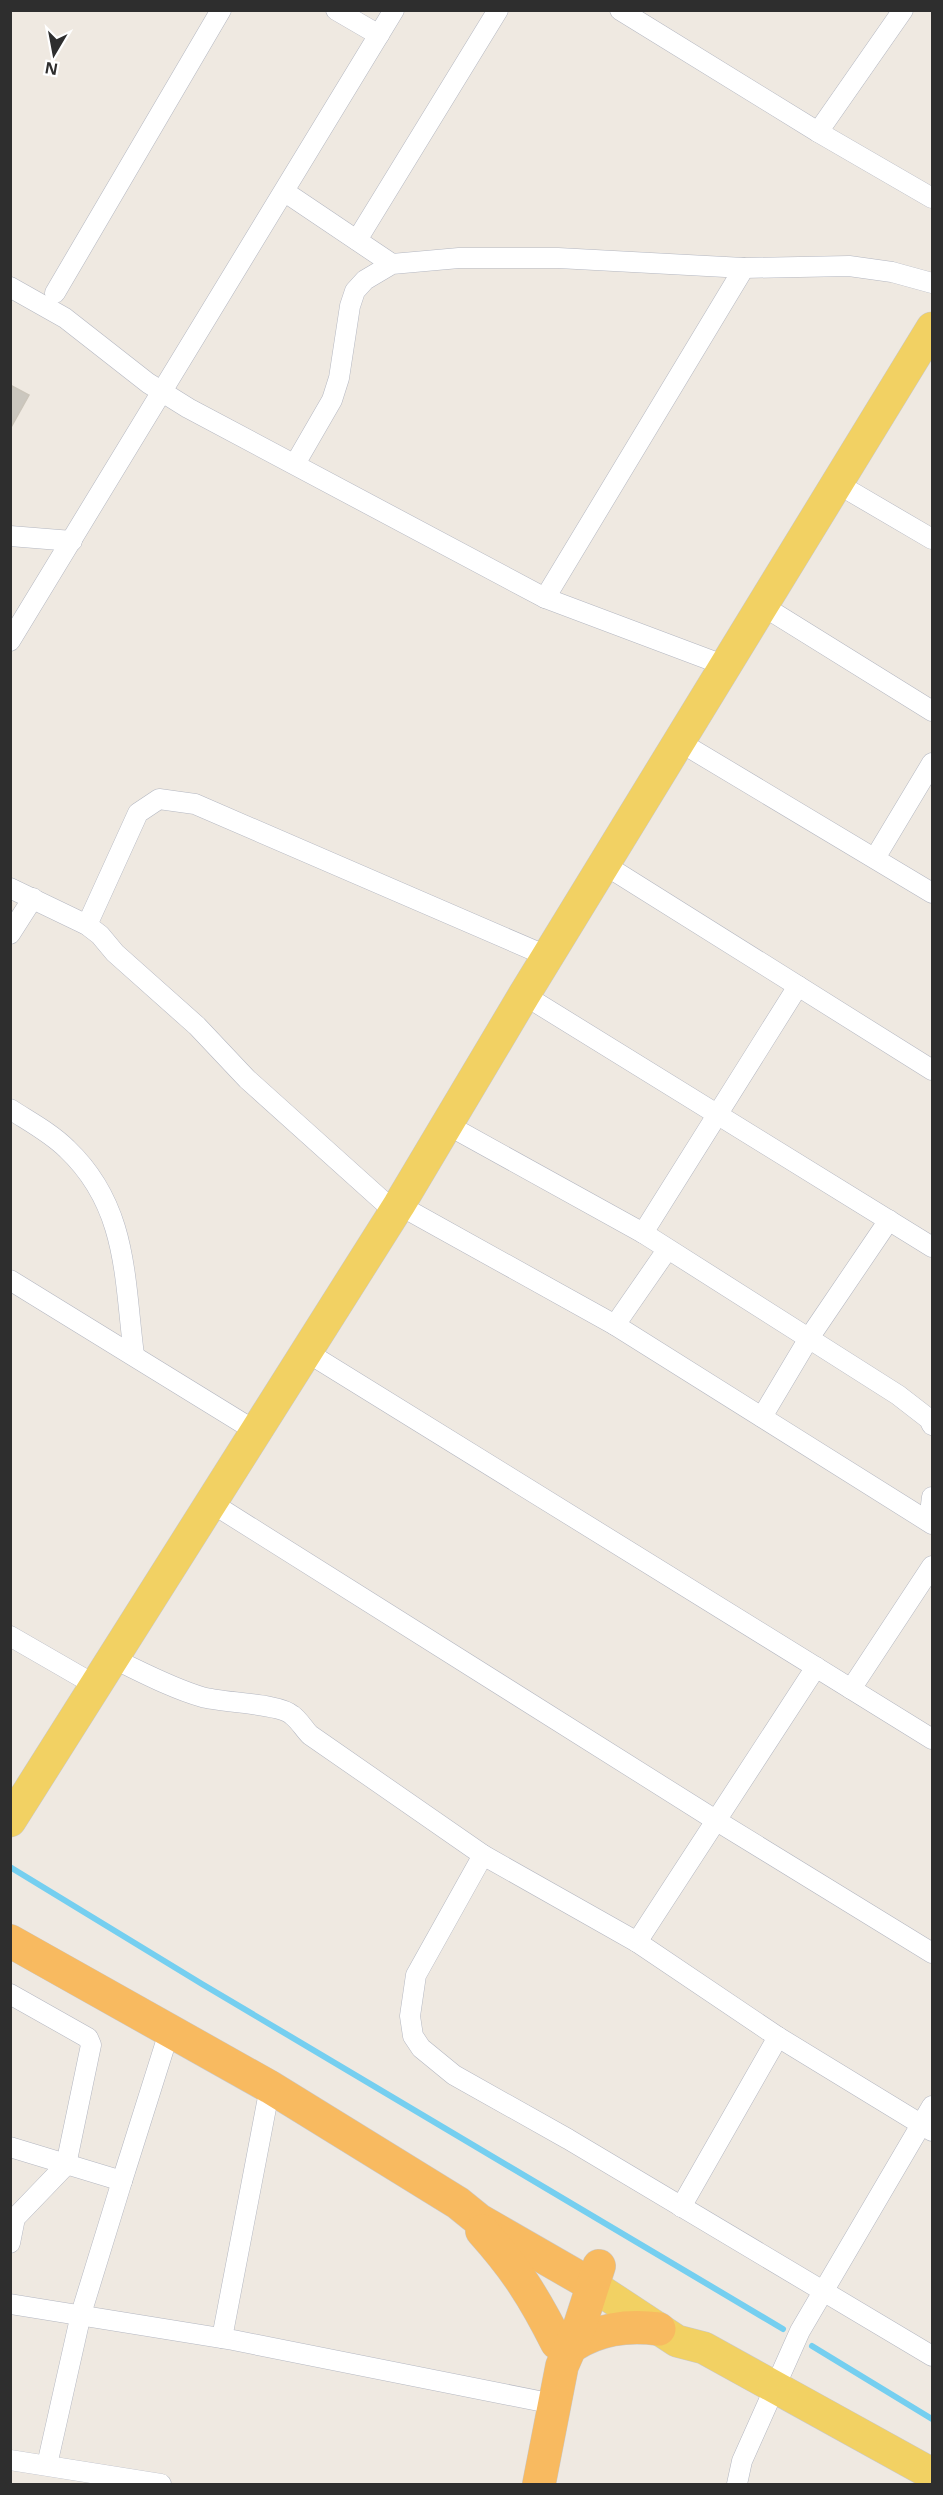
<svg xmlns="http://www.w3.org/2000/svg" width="943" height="2495" font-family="'Open Sans',sans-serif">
<rect width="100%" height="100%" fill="#efe9e1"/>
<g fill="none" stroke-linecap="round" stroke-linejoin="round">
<g stroke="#75cff0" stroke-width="6">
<polyline points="10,1867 202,1984 783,2329"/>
<polyline points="812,2346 932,2419"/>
</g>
</g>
<polygon fill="#cbc7bf" stroke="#cbc5ba" stroke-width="1.5" points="10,385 29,395 10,429"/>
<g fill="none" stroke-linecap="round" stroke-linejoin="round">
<defs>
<g id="minor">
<polyline points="336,10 379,35"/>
<polyline points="620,10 818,132 932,198"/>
<polyline points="818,132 903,10"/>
<polyline points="285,192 392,264"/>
<polyline points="357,240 498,10"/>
<polyline points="10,287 65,318 148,383 188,408 545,598 726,666"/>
<polyline points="55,293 221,10"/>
<polyline points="295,464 332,400 339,378 350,306 355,291 365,280 392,264 459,258 558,258 744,268 849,266 892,272 932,283"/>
<polyline points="838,484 932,539"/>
<polyline points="10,536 72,541"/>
<polyline points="545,598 744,268"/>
<polyline points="763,606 932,711"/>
<polyline points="10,641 394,10"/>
<polyline points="680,742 932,893"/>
<polyline points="875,858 932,763"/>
<polyline points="605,865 932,1070"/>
<polyline points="10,888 87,925 100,935 115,953 197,1026 247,1079 395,1212"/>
<polyline points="87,925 138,813 159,799 195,804 549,957"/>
<polyline points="10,934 33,898"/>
<polyline points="524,995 932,1247"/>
<path d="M 10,1109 C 30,1122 51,1133 67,1149 C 128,1207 124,1278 134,1355"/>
<polyline points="446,1124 643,1233 898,1395 929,1419 932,1425"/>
<polyline points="399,1205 615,1325 932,1524"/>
<polyline points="643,1233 798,986"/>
<polyline points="10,1280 257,1432"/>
<polyline points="615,1325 667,1250"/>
<polyline points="305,1351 932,1739"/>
<polyline points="762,1417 809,1338 889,1220"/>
<polyline points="210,1502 717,1821 932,1953"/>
<polyline points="929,1521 932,1497"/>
<polyline points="10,1636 95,1685"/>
<path d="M 112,1658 C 142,1672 171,1688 202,1697 C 222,1703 279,1703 292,1715 C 299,1720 304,1729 310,1735 L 483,1855 L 637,1942 L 778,2037 L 932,2131"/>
<polyline points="851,1689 932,1566"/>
<polyline points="483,1855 416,1975 410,2016 413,2036 421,2048 454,2075 568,2139 932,2356"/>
<polyline points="637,1942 816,1667"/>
<polyline points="10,1994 88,2038 91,2045 66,2165 15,2218 10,2243"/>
<polyline points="10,2147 122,2181 170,2029"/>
<polyline points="681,2207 778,2037"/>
<polyline points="10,2304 233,2340 554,2404"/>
<polyline points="222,2338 270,2087"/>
<polyline points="10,2460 161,2484"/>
<polyline points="47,2465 81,2314 122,2181"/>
<polyline points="737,2484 742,2461 800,2331 932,2106"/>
</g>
<g id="primary">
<polyline points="10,1821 399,1205 524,995 932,328"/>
<polyline points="592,2285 677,2341 704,2348 932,2474"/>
</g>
<g id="trunk">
<polyline points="10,1941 270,2087 458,2203 479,2220 592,2285"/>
<path d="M 482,2231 C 516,2269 534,2297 557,2343"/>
<path d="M 572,2346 C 599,2329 626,2325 659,2329"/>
<polyline points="539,2484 562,2366 580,2325 599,2266"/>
</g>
</defs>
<use href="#minor" stroke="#b4b7c1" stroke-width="21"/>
<use href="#primary" stroke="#c9c9c9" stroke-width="33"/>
<use href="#trunk" stroke="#c9c9c9" stroke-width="34"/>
<use href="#minor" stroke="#fff" stroke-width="20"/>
<use href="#primary" stroke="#f2d163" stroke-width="32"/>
<use href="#trunk" stroke="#f8ba60" stroke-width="33"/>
</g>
<rect width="943" height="2495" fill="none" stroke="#2e2e2e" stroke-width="24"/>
<g transform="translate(54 54) rotate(190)" stroke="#ffffff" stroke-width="4.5" paint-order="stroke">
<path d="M0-4.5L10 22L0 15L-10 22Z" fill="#2e2e2e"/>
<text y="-9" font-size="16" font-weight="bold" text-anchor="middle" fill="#2e2e2e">N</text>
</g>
</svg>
